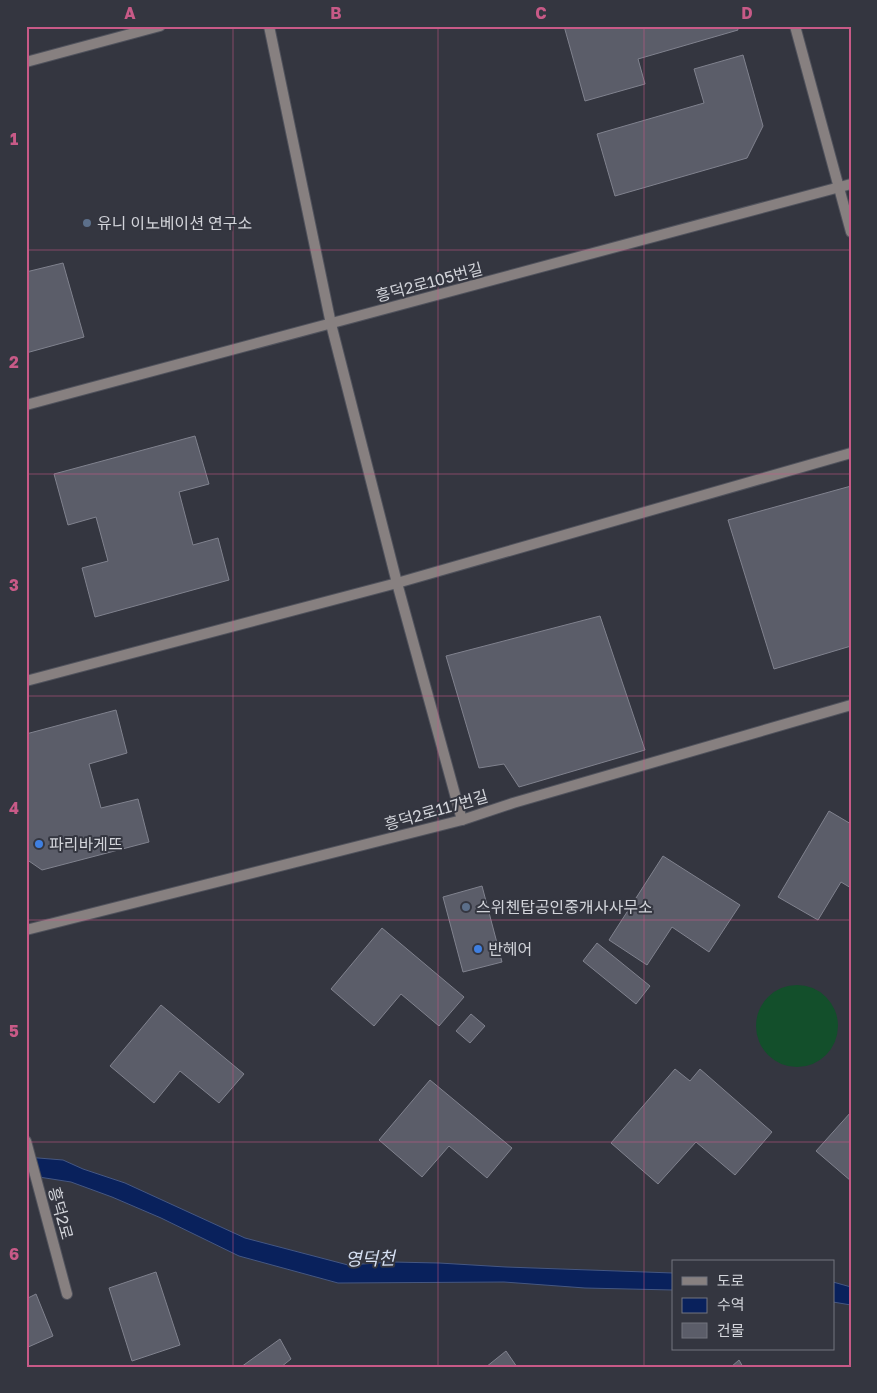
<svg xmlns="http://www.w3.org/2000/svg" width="877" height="1393" font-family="'Golos Text','Noto Sans KR',sans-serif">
<rect width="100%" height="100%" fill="#343640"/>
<circle fill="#134f2b" cx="797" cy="1026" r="41"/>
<g fill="#09215c" stroke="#455782">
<polygon points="26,1157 63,1160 83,1169 125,1183 245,1238 348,1265 392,1262 439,1263 506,1267 673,1273 673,1290 585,1288 504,1282 338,1283 239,1256 161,1218 112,1197 71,1182 26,1175"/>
<polygon points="833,1282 851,1287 851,1305 833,1302"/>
</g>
<g fill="#5b5d69" stroke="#80828e">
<polygon points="564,26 737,26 738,30 638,59 645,84 585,101"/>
<polygon points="743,55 763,126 747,158 615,196 597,134 704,103 694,69"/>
<polygon points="63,263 84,337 26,353 26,272"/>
<polygon points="195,436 209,484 179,492 193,545 218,538 229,580 95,617 82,568 108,561 96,517 68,525 54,474"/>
<polygon points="851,486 851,646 774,669 728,520"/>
<polygon points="600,616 645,750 519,787 504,764 479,768 446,656"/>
<polygon points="116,710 127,753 89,764 101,808 138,799 149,842 42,870 26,859 26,734"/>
<polygon points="829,811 851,824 851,888 841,882 818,920 778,897"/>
<polygon points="663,856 740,905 709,952 672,927 647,965 609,940"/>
<polygon points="482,886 502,962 463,972 443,897"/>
<polygon points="382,928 464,997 439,1026 401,994 374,1026 331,989"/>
<polygon points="597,943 650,986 636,1004 583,961"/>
<polygon points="161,1005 244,1074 219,1103 180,1071 154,1103 110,1066"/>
<polygon points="471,1014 485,1026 470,1043 456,1031"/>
<polygon points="675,1069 690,1081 700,1069 772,1132 735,1175 696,1142 658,1184 611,1143"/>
<polygon points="430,1080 512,1148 487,1178 449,1146 422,1177 379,1140"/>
<polygon points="851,1112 851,1181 816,1151"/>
<polygon points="156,1272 180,1345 132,1361 109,1288"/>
<polygon points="36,1294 53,1336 26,1348 26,1299"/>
<polygon points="280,1339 291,1359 281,1367 241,1367"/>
<polygon points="506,1351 517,1367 486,1367"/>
<polygon points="739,1360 743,1367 731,1367"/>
</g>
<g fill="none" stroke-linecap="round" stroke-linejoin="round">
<defs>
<g id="pedestrian">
<polyline points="269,26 331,324 397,583 462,820"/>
<polyline points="26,681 397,583 851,453"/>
</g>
<g id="minor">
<polyline points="795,26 851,232"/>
<polyline points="26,405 851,184"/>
<polyline points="26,930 462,820 513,803 851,705"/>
<polyline points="26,1141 67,1294"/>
</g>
<polyline id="tertiary" points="26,62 160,26"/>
</defs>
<use href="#pedestrian" stroke="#50525c" stroke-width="12"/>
<use href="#minor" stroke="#50525c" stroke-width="12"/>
<use href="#tertiary" stroke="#50525c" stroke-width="12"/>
<use href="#pedestrian" stroke="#878080" stroke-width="10"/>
<use href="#minor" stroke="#878080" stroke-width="10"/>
<use href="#tertiary" stroke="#878080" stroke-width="10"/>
</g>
<path fill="none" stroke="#c85a87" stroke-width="1" stroke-opacity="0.55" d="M 233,26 L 233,1367M 438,26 L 438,1367M 644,26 L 644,1367M 26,250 L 851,250M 26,474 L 851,474M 26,696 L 851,696M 26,920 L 851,920M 26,1142 L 851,1142"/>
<g fill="#5c6f8a" stroke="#343640" stroke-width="2">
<circle cx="87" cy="223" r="5"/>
<circle cx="466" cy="907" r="5"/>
</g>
<g fill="#3f7fe0" stroke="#343640" stroke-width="2">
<circle cx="39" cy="844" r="5"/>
<circle cx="478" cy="949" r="5"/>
</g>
<g text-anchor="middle" stroke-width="4" stroke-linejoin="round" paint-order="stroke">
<g font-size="16" fill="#d2d4da" stroke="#343640" text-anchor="start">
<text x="97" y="229">유니 이노베이션 연구소</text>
<text x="49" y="850">파리바게뜨</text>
<text x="476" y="913">스위첸탑공인중개사사무소</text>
<text x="488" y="955">반헤어</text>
</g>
<g font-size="16" fill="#d2d4da" stroke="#343640">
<text transform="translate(429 282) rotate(-15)" y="6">흥덕2로105번길</text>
<text transform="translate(436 810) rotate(-16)" y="6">흥덕2로117번길</text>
<text transform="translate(61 1213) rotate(75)" y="6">흥덕2로</text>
</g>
<g font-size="18" font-style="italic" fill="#d5dff2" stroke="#343640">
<text transform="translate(370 1259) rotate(-1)" y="6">영덕천</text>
</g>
</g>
<rect width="877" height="1393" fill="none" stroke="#343640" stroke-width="55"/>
<rect x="672" y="1260" width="162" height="90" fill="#343640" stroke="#73757e"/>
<rect x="682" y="1277" width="25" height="8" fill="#878080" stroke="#73757e"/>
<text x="717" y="1286" font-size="15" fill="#d2d4da">도로</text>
<rect x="682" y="1298" width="25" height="15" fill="#09215c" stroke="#73757e"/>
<text x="717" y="1310" font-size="15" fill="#d2d4da">수역</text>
<rect x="682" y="1323" width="25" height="15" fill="#5b5d69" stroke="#73757e"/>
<text x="717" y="1336" font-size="15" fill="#d2d4da">건물</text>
<rect x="28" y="28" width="822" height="1338" fill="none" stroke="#c85a87" stroke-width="2"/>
<g font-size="16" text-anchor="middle" font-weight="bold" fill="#c85a87">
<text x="130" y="19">A</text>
<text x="336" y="19">B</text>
<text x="541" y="19">C</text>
<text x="747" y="19">D</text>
<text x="14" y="145">1</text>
<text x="14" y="368">2</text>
<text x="14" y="591">3</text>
<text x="14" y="814">4</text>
<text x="14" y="1037">5</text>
<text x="14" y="1260">6</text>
</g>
</svg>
